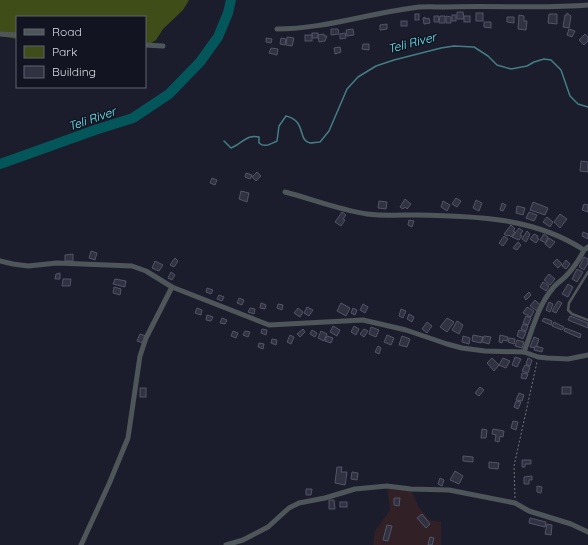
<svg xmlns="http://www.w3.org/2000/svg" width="588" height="545" font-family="Quicksand,sans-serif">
<rect width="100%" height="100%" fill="#1b1d2c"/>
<polygon fill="#322027" points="387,486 411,489 418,506 429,520 441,522 441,545 373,545 375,531 390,510"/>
<polygon fill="#3f4e18" points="0,0 189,0 183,10 163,29 156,40 145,47 145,17 17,17 17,39 0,36"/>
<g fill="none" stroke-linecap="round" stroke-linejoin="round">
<path stroke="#437e84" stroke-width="1.5" d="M 224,141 L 231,148 C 242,144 246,134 259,137 L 259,143 C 265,148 270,144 277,141 L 279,126 L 286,116 C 307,121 297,140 310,143 C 313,143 317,142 320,142 L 329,131 L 347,89 L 358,77 L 376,66 L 394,60 L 441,48 L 454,46 L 474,47 L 488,56 L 497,65 L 511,69 L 527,66 L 534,62 L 544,59 L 551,60 L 561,70 L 570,96 L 578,104 L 588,107"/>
<polyline stroke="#03575b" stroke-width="10" points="0,164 95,130 133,118 169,94 200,62 218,37 228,13 231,0"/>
</g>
<g fill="#303242" stroke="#535567">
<polygon points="457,12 463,12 464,19 457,19"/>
<rect x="476" y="13" width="7" height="8"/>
<polygon points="567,13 571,16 569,28 563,27 565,15 567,15"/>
<rect x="415" y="14" width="4" height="6"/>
<polygon points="549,14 557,14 557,24 548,23"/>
<rect x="452" y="15" width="4" height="6"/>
<polygon points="519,15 524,16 524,21 527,21 526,30 518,29"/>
<polygon points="434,16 439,16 438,22 434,22"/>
<polygon points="440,16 445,16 445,23 439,23"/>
<polygon points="446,16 451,17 451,23 446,23"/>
<rect x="464" y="16" width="6" height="6"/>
<polygon points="425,17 425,19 429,18 430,23 424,24 423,18"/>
<polygon points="507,17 514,17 514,23 507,22"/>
<rect x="401" y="21" width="6" height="5"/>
<polygon points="484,22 491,22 491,28 484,27"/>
<polygon points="387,24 387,29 380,30 380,25"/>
<polygon points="331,29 338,29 339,34 331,35"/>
<polygon points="353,29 354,35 347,36 346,30"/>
<polygon points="569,29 575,31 572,37 567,35"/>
<rect x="312" y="33" width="6" height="5"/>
<polygon points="345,33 346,38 340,39 340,34"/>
<polygon points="324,34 324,36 327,36 325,41 319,42 318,35"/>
<polygon points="585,34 588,37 588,41 584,45 579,40"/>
<rect x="305" y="35" width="7" height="6"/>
<polygon points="287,37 294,38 292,46 286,45"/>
<polygon points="266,38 272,39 271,43 266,42"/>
<polygon points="281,38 286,39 285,45 280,44"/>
<polygon points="363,44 369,44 369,50 362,49"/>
<polygon points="340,47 341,52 335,54 334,48"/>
<polygon points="271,48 278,49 277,55 269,53"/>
<polygon points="581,161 588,162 588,172 580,171"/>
<polygon points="257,172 261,176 256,181 252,177"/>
<polygon points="246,173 252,175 250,179 245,177"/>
<polygon points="212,178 217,180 215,185 210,183"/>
<polygon points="241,191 249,193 247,202 239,199"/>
<polygon points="456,198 461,201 457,207 452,204"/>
<polygon points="405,199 411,204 407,209 405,207 403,209 400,207"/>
<polygon points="476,200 482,203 479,211 473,208"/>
<polygon points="379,201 387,202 386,209 378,208"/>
<polygon points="443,201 450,205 447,211 441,207"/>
<polygon points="533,202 548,208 545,215 530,210"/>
<polygon points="502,203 506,205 503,211 500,210"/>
<polygon points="584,204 588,205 588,212 582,210"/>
<polygon points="517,206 525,208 523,215 516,213"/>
<polygon points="342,212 346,215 343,219 345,220 341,226 335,222"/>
<polygon points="529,212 537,215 534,221 526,218"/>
<polygon points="560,214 567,219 560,228 554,222"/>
<polygon points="547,217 553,222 550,227 543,222"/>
<polygon points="409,220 414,221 412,227 408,225"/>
<polygon points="511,225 515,229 513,231 515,232 511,237 509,235 507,236 504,234"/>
<polygon points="519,228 523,231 520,235 522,236 519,240 512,237"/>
<polygon points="527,231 530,234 526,242 522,239"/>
<polygon points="583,232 588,234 588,239 582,236"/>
<polygon points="534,234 538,236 537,238 539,239 536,243 530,239"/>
<polygon points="544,234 548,237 546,243 540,240"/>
<polygon points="504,236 508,239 503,246 499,243"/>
<polygon points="549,238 555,242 550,248 545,244"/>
<polygon points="518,242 521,245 517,250 513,248"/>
<polygon points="91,251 97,253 95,260 89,258"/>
<polygon points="73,254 73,261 65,261 65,255"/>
<polygon points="584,257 588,259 588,263 584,270 579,267"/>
<polygon points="175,258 178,261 174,267 170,265"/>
<polygon points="557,259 562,264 558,268 553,263"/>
<polygon points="566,260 570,264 566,269 562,266"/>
<polygon points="155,261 163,265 159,271 152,268"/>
<polygon points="577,269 583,272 577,282 572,279"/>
<polygon points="171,272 175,275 172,280 168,278"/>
<polygon points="60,273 60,279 55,279 56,274"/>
<polygon points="549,274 555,279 550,285 544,280"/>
<polygon points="63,279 71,279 70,286 62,286"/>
<polygon points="115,279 126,281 125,287 113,284"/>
<polygon points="543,282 549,286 546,291 540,287"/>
<polygon points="568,284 573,287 568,297 562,294"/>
<polygon points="114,287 121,289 120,295 113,293"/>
<polygon points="207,288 213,290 211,294 206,292"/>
<polygon points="529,292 531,295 526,300 524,297"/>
<polygon points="219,295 224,297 222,301 217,299"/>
<polygon points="239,298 244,300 242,305 237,303"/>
<polygon points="535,300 541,306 537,311 530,306"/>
<polygon points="558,301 562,303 556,313 552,311"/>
<polygon points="549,302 553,304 550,312 546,310"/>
<polygon points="261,303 266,305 265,309 260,308"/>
<polygon points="341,303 350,308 346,316 337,311"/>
<polygon points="278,304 283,305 282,310 277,308"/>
<polygon points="363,304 368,307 365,313 360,310"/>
<polygon points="307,307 313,310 309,316 304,313"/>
<polygon points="527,307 534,311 531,317 523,313"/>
<polygon points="197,308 202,310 201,315 195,313"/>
<polygon points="250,308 255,309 254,314 248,312"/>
<polygon points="298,308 303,312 300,317 294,313"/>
<polygon points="353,308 357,310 355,315 351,313"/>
<polygon points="401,309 406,311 403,318 399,316"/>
<polygon points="409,314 414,317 412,322 407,319"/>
<polygon points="207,315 213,317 211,321 206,320"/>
<polygon points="526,316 531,318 528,325 523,323"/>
<polygon points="570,316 588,323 588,328 568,320"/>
<polygon points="222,318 227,320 225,324 220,323"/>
<polygon points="447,318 454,322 447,332 440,327"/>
<polygon points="544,318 552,321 551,325 542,321"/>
<polygon points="457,321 463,325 459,334 452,330"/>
<polygon points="427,322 432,326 427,333 422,329"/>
<polygon points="554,322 564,327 562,330 552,326"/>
<polygon points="523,324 528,326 526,331 521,329"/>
<polygon points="333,326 340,330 337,336 330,332"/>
<polygon points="354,326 359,329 356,335 351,332"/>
<polygon points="371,327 379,330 376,337 369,334"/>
<polygon points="565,328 581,334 580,338 564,331"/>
<polygon points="262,329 267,330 266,335 261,333"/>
<polygon points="303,329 305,332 300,337 297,334"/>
<polygon points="364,329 368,331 364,337 360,334"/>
<polygon points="312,330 317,333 315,337 310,334"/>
<polygon points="519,330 526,332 523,339 517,336"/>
<polygon points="233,331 238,333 236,338 231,336"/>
<polygon points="245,331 250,332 248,337 243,335"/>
<polygon points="321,331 327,334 324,341 318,338"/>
<polygon points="140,334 146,336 143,343 137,341"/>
<polygon points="290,335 294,337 291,344 287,342"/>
<polygon points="387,335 394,338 391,345 384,342"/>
<polygon points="473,335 483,337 481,343 472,341"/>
<polygon points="500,335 508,337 507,341 503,340 502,343 499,342"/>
<polygon points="327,336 333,338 331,343 325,341"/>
<polygon points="402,336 410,339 407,347 399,345"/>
<polygon points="463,336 470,338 469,344 462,342"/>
<polygon points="484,336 491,337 489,344 482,342"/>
<polygon points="534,337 539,339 536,348 530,347"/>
<polygon points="509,338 515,339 514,344 508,342"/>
<polygon points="272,339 277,340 276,345 271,343"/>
<polygon points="517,340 524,342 522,348 515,346"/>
<polygon points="259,343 264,344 263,349 258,347"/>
<polygon points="378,346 381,348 379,354 375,352"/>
<polygon points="535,346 543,348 542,352 534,350"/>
<polygon points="515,357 521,359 517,367 512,365"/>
<polygon points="492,358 499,365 494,371 487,363"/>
<polygon points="503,358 510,361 506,368 499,365"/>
<polygon points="528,358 532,360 530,366 526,364"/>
<polygon points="525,365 530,367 528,373 522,371"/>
<polygon points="522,373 528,374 526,379 521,378"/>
<polygon points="480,387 484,390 479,396 475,393"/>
<rect x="562" y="387" width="9" height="7"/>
<rect x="140" y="388" width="6" height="9"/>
<polygon points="519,393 524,395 522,401 516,400"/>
<polygon points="516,401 521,402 518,409 514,407"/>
<polygon points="513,421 518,422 516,430 511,428"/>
<polygon points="482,429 487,430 486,438 481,438"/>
<polygon points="493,429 504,431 503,437 500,436 499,442 495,441 496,435 492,434"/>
<polygon points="463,456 473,457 473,462 463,461"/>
<polygon points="522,460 531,460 531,464 525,464 525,467 522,467"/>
<polygon points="489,462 499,463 498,469 489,468"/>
<polygon points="337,467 342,467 341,472 347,472 345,485 335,483"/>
<polygon points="455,471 463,476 459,484 450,480"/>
<polygon points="352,472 358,473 357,480 351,479"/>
<polygon points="532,476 532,480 529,480 529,484 524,484 524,477"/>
<polygon points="440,478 444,480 442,486 438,484"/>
<polygon points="537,486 542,487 541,493 537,492"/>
<polygon points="306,489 312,489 311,495 306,495"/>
<polygon points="394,498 400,498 399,506 394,505"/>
<polygon points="329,500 334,500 335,509 329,509"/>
<rect x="340" y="502" width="7" height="5"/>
<polygon points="422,514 430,524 426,528 417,518"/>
<polygon points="530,518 546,522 545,527 529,523"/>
<polygon points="547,524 552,525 551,535 545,534"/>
<polygon points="387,525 392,526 388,541 383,540"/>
<polygon points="430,537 434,538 432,545 428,545"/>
</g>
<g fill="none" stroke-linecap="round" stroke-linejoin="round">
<polyline stroke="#727481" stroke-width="1" stroke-dasharray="2 2" stroke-linecap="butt" points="515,498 514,466 537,362"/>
<polyline stroke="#4e565a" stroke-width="2.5" points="588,272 569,303 568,310 572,314 588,320"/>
<g stroke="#4e565a" stroke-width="5">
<path d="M 277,29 C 323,29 366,14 412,8 C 422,6 434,7 445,7 C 493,5 541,9 588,5"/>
<polyline points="0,34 17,35"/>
<polyline points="145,45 163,46"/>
<path d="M 285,192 C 312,199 339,210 367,214 C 383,216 400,215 416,215 C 474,216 534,217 584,250 L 588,247"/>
<polyline points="0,261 13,264 28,266 57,263 132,266 146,271 172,287 269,325 363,320 406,330 447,344 462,348 485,351 524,352 538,357 547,358 568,359 588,355"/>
<path d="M 524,352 C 532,331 538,305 553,288 C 556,284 561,281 565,277 C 573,269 579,260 584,250"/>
<polyline points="81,545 109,484 128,438 140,356 146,338 172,287"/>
<polyline points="226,545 243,540 268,527 289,508 299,503 325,498 355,489 387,486 411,489 449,490 515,503 529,511 571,524 588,532"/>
</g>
</g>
<g text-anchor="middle" stroke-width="3" stroke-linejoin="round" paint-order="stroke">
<g font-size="12" font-style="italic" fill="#6ef3fa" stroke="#131422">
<text transform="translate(412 43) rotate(-15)" y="4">Teli River</text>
<text transform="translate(92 119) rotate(-19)" y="4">Teli River</text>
</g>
</g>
<rect x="16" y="16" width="130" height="72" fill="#131422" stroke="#626370"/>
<rect x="24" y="29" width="20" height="6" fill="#4e565a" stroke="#626370"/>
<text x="52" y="36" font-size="12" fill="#d8dae5">Road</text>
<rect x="24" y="46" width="20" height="12" fill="#3f4e18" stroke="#626370"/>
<text x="52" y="56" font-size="12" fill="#d8dae5">Park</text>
<rect x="24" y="66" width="20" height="12" fill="#303242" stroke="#626370"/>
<text x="52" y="76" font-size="12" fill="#d8dae5">Building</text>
</svg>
